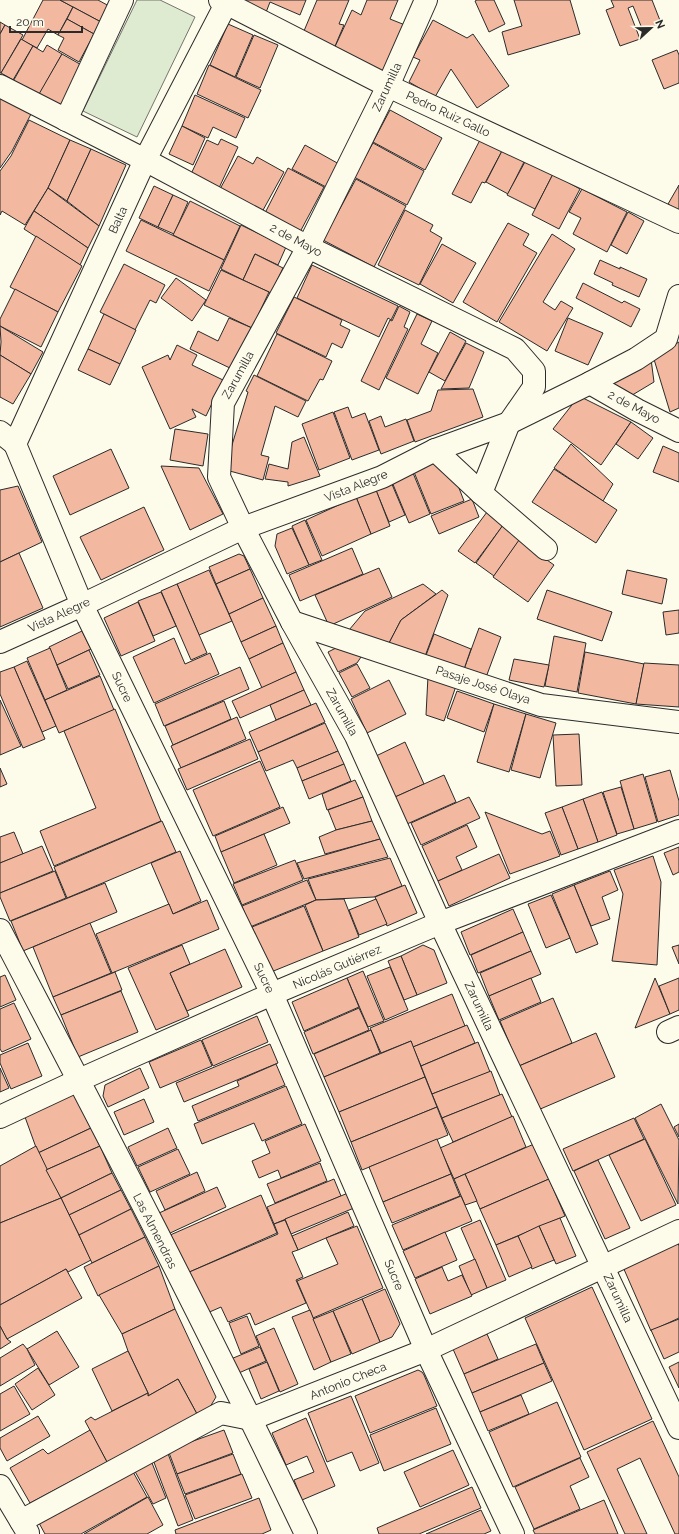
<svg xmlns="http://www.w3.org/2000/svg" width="679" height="1534" font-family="Raleway,sans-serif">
<rect width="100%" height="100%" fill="#fdfbea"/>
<polygon fill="#deebd1" stroke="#74746e" points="137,0 160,0 195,17 137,137 83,111"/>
<g fill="#f2b8a0" stroke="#2b2b2b">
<polygon points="43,0 60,0 73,7 58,35 48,29 37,48 22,40"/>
<polygon points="60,0 98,0 109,6 101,22"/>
<polygon points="240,0 306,0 300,15 270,2 265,15"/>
<polygon points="317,0 349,0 339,24 344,25 333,51 301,38"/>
<polygon points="367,0 398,0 390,19 405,25 382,74 333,51 352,10 361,15"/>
<polygon points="477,0 494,0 505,24 489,32 475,1"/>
<polygon points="514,0 570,0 580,34 508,55 502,32 522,26"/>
<polygon points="611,0 652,0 661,23 643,31 633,6 628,8 640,39 620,46 606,10 614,7"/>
<polygon points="73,7 101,22 94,34 67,19"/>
<polygon points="67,19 94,34 79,62 58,50 64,38 58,35"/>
<polygon points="433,20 467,38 473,34 509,86 477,108 451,69 435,97 409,82 420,60 413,57"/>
<polygon points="0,22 5,25 0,34"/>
<polygon points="228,24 253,35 235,77 210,65"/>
<polygon points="5,25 23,35 1,73 0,73 0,34"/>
<polygon points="254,35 278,45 260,88 236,77"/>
<polygon points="21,39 33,46 13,80 1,73"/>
<polygon points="47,45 62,54 37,99 11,85 33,46 43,52"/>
<polygon points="677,50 679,55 679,83 664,89 652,60"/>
<polygon points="62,54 85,67 62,106 39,94"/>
<polygon points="209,65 261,90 248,118 197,94"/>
<polygon points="195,95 245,118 236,138 213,127 208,138 182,126"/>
<polygon points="0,98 31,114 12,151 0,168"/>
<polygon points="390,110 442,138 425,170 373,142"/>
<polygon points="29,120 70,140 48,188 25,225 2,211 0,215 0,171 11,156"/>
<polygon points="182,126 205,138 193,165 169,154"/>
<polygon points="481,138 503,149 485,183 482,182 471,203 452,194"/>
<polygon points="221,139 238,147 219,188 191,174 207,140 218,145"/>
<polygon points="70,140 91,149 67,201 48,188"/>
<polygon points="373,143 424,171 407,205 354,177"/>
<polygon points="305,145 339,164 326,187 292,169"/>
<polygon points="91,149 126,165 99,226 67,201"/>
<polygon points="503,149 525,160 508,194 486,182"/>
<polygon points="238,156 253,164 257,157 284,172 262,212 220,189"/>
<polygon points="526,160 553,174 535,209 507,195"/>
<polygon points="288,168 324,187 300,232 265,213"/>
<polygon points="553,174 580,189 559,229 532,215"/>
<polygon points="356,179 406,206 374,267 323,240"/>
<polygon points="679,185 679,211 668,204"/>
<polygon points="154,186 173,195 158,227 139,218"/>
<polygon points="48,188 99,226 88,248 34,211"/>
<polygon points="582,189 627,212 607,252 573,234 581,218 569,212"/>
<polygon points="173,195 188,202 174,234 158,227"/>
<polygon points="190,201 240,226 224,260 173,235"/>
<polygon points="405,210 433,225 430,231 442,238 419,285 378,265"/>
<polygon points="34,211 88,248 80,265 24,229"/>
<polygon points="628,212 644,221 627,254 611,245"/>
<polygon points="141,220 224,260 209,291 126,251"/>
<polygon points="508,223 529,234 523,245 537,253 497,322 463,302"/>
<polygon points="241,225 286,247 278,265 255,254 243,280 221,269"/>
<polygon points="552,234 575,249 543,302 555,310 561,301 573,308 547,351 499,322"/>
<polygon points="36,236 82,266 58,312 10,287"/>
<polygon points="442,244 476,263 453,303 420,284"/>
<polygon points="255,254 283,268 271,293 243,280"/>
<polygon points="600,260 620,269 620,267 647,279 639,297 612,285 613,283 594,274"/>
<polygon points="124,264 165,285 156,303 150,300 135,330 100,312"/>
<polygon points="312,265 398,306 391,320 388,318 379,337 297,298"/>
<polygon points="221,270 269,292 252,328 204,305"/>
<polygon points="176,278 206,300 192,321 161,298"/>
<polygon points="583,283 622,303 624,301 640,309 631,327 576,298"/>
<polygon points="15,289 58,312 41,347 0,326 0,319"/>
<polygon points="294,297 342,320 340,325 350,330 342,348 332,343 326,357 276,333"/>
<polygon points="399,306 410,312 404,327 408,329 379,390 361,381 390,320 392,321"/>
<polygon points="104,314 136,330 120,364 88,349"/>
<polygon points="417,314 432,321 421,344 438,353 418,394 386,378"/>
<polygon points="229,318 252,328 232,369 190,349 198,331 218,341"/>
<polygon points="568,318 603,333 588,365 555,351"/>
<polygon points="0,326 43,352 31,374 0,355 1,342"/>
<polygon points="450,332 466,341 445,381 429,372"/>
<polygon points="277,334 332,361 323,380 320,379 308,401 257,376"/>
<polygon points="679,342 679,408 670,412 653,356"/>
<polygon points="466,343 484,352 469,388 441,389"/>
<polygon points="177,345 197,355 192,365 223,380 206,416 192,409 196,417 170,429 142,367 168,355 170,360"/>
<polygon points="88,349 120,364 110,385 78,370"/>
<polygon points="0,355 31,374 13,404 0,397"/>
<polygon points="651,359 654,382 624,400 613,382"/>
<polygon points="254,375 306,401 298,417 275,406 261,455 269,457 263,480 226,470 229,455 248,392 246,391"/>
<polygon points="473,389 483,417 415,442 407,420 431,411 438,390"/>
<polygon points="579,396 631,422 601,465 553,429"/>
<polygon points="348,407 352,418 365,413 379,450 352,460 334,412"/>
<polygon points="333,412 350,458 319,470 302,424"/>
<polygon points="381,416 385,427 406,419 414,441 381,454 369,421"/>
<polygon points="631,422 653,438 638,459 616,444"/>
<polygon points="175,429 208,434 203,466 170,460"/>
<polygon points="304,437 320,476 288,486 288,482 265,479 269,464 288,469 292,442"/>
<polygon points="571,444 613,484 603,501 554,468"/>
<polygon points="663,446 679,453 679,482 653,472"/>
<polygon points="111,449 129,488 70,515 53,476"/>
<polygon points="434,463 459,488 464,501 431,514 414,472"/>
<polygon points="161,466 199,468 223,514 190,530"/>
<polygon points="554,469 617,510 596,543 532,502"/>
<polygon points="413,473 430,514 409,523 392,482"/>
<polygon points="391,482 405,515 389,522 375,488"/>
<polygon points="18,486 42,542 0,562 0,490"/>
<polygon points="376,490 390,526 371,534 356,497"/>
<polygon points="356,497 371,534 322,556 306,520"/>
<polygon points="472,499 479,517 439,534 431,516"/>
<polygon points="144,507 164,550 101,580 80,537"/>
<polygon points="487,512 504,524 475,563 458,551"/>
<polygon points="305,520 322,560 309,565 292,526"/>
<polygon points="503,525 521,538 494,576 476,563"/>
<polygon points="292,528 309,565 287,574 275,546 277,534"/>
<polygon points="519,540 554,565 528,602 493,577"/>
<polygon points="352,548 363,574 300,601 289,575"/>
<polygon points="19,553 43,608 0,627 0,562"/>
<polygon points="239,554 244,556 250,569 216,584 209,567"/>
<polygon points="379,568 392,597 329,626 315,595"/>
<polygon points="250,569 263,598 229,614 216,584"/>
<polygon points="209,570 232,621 199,635 177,584"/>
<polygon points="627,570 667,579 662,604 622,594"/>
<polygon points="177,584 207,653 191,660 161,591"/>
<polygon points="423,584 436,594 401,620 388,645 349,630 365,611"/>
<polygon points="442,590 448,595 424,659 388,645 401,620"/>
<polygon points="547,590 612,612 602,641 537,619"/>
<polygon points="161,592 176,626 153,636 138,601"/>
<polygon points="263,598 276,626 241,642 229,614"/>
<polygon points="138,602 155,641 121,656 104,618"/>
<polygon points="679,610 679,633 666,635 663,612"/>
<polygon points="276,626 283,643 249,659 241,642"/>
<polygon points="479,628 501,637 485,680 463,672"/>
<polygon points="82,631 91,649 57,665 49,647"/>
<polygon points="434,634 471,649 463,672 425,658"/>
<polygon points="554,636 586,643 577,692 545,686"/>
<polygon points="174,638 185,664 210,653 219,674 154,703 133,657"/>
<polygon points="283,643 296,672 262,688 249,659"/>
<polygon points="338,647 363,654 357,663 338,672 328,652"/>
<polygon points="50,648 67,690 45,700 27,658"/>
<polygon points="89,650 100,675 68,689 57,665"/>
<polygon points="585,652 644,664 636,704 578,693"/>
<polygon points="514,659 549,665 544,687 509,680"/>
<polygon points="27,661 56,726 42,732 14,667"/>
<polygon points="644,663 679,665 679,707 636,704"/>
<polygon points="357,664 370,688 352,697 339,673"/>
<polygon points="14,667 45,739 23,748 0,694 0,672"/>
<polygon points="240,667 249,689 164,726 155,704"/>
<polygon points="296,672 304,690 240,718 232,701"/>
<polygon points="100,676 114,710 59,733 45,700"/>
<polygon points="428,676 456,686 444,721 426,715"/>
<polygon points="389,680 406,714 367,733 351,699"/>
<polygon points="304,690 311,705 276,720 270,705"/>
<polygon points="457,691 494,704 484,732 447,718"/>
<polygon points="0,700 21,746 0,755"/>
<polygon points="224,701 231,719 173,745 165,726"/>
<polygon points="316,703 325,722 258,752 249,732"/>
<polygon points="494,704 526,714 509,772 477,762"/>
<polygon points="115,709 161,821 54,866 40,831 96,808 64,731"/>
<polygon points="526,714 556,723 540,778 511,770"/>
<polygon points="237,717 246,739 181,768 171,746"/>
<polygon points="325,723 338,751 297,768 293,760 266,771 258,752"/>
<polygon points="579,734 582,785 556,786 553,735"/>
<polygon points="250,739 258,759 187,790 178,769"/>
<polygon points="405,742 424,784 395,797 376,756"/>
<polygon points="338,751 344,764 302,781 297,768"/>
<polygon points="260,761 280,807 213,836 193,790"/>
<polygon points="344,764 351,781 309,799 302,781"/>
<polygon points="0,768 7,784 0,787"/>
<polygon points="670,770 679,801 679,815 658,822 645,777"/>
<polygon points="643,774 657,822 634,829 620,781"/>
<polygon points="444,775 456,802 407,824 395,797"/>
<polygon points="355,780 363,797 327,810 322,794"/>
<polygon points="621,787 634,829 617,834 603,792"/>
<polygon points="602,792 617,835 598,842 583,799"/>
<polygon points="363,797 372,821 336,830 328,810"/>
<polygon points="469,797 480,818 421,845 411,823"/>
<polygon points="583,799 598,842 578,849 562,807"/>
<polygon points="283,807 290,823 221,852 215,836"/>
<polygon points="562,807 578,849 561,855 545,813"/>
<polygon points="485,812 542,834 550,831 560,856 510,874"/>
<polygon points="162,821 176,852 67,898 54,867"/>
<polygon points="372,821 380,839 325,854 319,837 336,830"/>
<polygon points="467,825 477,847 456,857 462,870 438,881 422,846"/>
<polygon points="14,832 23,854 0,863 0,837"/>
<polygon points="264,834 277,865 234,883 221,852"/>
<polygon points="380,839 388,857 304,879 297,863"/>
<polygon points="42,846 53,871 0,893 0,863"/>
<polygon points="679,847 679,872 673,875 664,853"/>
<polygon points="180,851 201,901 173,914 151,863"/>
<polygon points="499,854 510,878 449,906 438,881"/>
<polygon points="653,856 661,882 657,965 612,961 623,894 614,870"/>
<polygon points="390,858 402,886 374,897 316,900 308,879"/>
<polygon points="295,860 303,880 242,905 233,884"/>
<polygon points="55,871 66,898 10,921 0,897 0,893"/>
<polygon points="610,871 618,890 602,897 610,919 591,926 574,885"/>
<polygon points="307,880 316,900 250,927 242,906"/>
<polygon points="105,883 117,912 23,951 11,921"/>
<polygon points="405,885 417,913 387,926 375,897"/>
<polygon points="574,885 598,944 576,953 552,894"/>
<polygon points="551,895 570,938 546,948 528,904"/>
<polygon points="344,899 359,937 323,951 305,905 316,900"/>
<polygon points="376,899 387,924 359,935 349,910"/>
<polygon points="207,900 219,929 112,973 96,934 169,904 173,914"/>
<polygon points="304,906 323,951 271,972 252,927"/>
<polygon points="513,909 523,932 470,955 461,932"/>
<polygon points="90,923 111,973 53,997 33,947"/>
<polygon points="523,932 531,951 478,973 471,955"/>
<polygon points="182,945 190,964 170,973 189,1016 156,1030 128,968"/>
<polygon points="423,945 434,950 447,983 417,995 401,956"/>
<polygon points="679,945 679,964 672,947"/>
<polygon points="225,949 242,987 187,1011 170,973"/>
<polygon points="531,951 541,974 489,996 480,973"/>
<polygon points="401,956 417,995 404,1000 388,961"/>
<polygon points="390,967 408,1010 385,1020 367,976"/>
<polygon points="363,971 384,1021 368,1027 347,978"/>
<polygon points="115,972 122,990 61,1015 53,997"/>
<polygon points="5,975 16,1000 0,1007 0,977"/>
<polygon points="347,978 359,1007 304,1031 292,1002"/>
<polygon points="531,978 541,1002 499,1020 489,996"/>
<polygon points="655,978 670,1014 635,1028"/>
<polygon points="679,978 679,1010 670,1014 659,986"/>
<polygon points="121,991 138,1032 78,1057 61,1015"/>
<polygon points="452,994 465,1026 413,1047 411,1041 381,1053 370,1028"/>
<polygon points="553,998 572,1043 519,1066 500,1021"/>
<polygon points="14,1003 31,1039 2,1052 0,1049 0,1009"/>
<polygon points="359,1008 369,1030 313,1054 304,1032"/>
<polygon points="257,1016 268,1042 213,1066 202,1040"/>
<polygon points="467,1025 475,1043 421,1066 413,1047"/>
<polygon points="371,1030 380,1053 324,1077 314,1054"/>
<polygon points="596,1033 615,1077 538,1110 519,1066"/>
<polygon points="201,1040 212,1066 160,1088 149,1062"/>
<polygon points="411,1041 425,1077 339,1112 324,1077"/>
<polygon points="478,1042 490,1072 432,1094 421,1066"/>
<polygon points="28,1043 42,1076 11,1089 0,1063 0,1055"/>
<polygon points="270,1044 278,1063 184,1102 176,1083"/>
<polygon points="276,1064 285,1085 198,1121 192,1106 239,1086 237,1081"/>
<polygon points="0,1068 9,1088 0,1092"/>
<polygon points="140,1068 149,1088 108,1107 103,1096 105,1085"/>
<polygon points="491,1071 500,1095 442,1118 432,1094"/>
<polygon points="425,1077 437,1107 351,1142 339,1112"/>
<polygon points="286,1086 302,1124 262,1141 254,1123 202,1144 194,1124"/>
<polygon points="73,1090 91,1128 38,1153 25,1117"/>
<polygon points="502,1094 512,1117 453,1142 442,1118"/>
<polygon points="144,1099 154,1122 124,1135 114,1112"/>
<polygon points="661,1104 679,1140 678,1204 635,1118"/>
<polygon points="437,1107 448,1135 362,1170 351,1142"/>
<polygon points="513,1116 526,1147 454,1179 440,1148"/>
<polygon points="634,1118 644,1139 573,1171 563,1149"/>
<polygon points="305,1124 321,1161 281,1178 278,1170 259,1178 252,1161 270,1153 265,1141"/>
<polygon points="679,1124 679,1137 674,1127"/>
<polygon points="91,1128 100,1146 46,1170 38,1153"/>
<polygon points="168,1128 177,1148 137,1166 128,1147"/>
<polygon points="437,1139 451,1174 383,1202 369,1167"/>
<polygon points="645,1139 676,1205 641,1221 609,1155"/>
<polygon points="534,1144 549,1179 480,1209 465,1174"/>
<polygon points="36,1146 61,1198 0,1223 0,1166"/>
<polygon points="100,1146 112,1173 61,1198 46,1170"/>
<polygon points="178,1149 190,1174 150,1192 138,1167"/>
<polygon points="598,1160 630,1228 605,1239 574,1171"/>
<polygon points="320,1163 327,1181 275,1203 267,1184"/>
<polygon points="197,1172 205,1191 165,1210 156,1191"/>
<polygon points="112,1173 121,1190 69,1215 61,1198"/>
<polygon points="451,1174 460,1196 392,1223 383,1202"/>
<polygon points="465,1174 477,1201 465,1205 454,1179"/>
<polygon points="334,1179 341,1196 274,1224 267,1207"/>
<polygon points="549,1179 565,1216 496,1245 480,1209"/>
<polygon points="217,1187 226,1207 168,1234 159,1213"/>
<polygon points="121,1190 131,1209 79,1235 69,1215"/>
<polygon points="348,1193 354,1208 291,1234 285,1219"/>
<polygon points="261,1195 277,1233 185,1274 168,1236"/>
<polygon points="461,1196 472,1221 403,1250 392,1225"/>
<polygon points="61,1198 91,1260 68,1272 66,1269 0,1305 0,1223"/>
<polygon points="131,1209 145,1237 92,1263 79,1235"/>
<polygon points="348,1212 354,1226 298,1250 292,1236"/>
<polygon points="560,1218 576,1256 556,1264 539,1226"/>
<polygon points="285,1220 298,1250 292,1252 303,1277 296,1280 306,1303 255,1325 250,1313 228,1322 221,1307 205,1314 187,1273 278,1234 274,1224"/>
<polygon points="480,1220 506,1280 487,1288 461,1228"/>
<polygon points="357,1226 383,1288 313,1318 297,1281 338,1264 326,1238"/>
<polygon points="539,1226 554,1260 532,1269 518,1236"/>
<polygon points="445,1232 457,1260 415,1278 403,1251"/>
<polygon points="518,1236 532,1267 509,1277 496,1245"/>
<polygon points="145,1237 159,1266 98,1296 84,1267"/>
<polygon points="678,1243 679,1246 679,1318 651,1331 623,1267"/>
<polygon points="475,1259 487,1288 471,1295 459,1266"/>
<polygon points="159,1266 175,1309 122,1334 99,1295"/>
<polygon points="442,1267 448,1281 462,1275 472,1296 430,1314 415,1279"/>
<polygon points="66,1269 82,1298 7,1339 0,1326 0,1305"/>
<polygon points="592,1287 652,1419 584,1450 525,1318"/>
<polygon points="385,1289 400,1324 392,1337 380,1342 362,1299"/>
<polygon points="362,1299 380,1342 352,1354 333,1311"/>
<polygon points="175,1309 216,1397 210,1407 197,1414 178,1379 148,1396 148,1393 128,1351 122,1334"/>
<polygon points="310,1310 331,1362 314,1370 292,1317"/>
<polygon points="333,1311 351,1354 331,1362 313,1319"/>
<polygon points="247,1316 259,1346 241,1354 229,1323"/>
<polygon points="679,1319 679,1352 664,1359 651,1330"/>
<polygon points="0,1326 7,1339 11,1342 0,1349"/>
<polygon points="274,1328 298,1384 280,1392 256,1336"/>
<polygon points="57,1331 79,1367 49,1385 27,1349"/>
<polygon points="487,1334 498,1359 464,1374 453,1349"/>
<polygon points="23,1344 27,1349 35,1365 0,1386 0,1358"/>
<polygon points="536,1344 544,1363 472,1393 464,1374"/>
<polygon points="260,1347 266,1361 232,1376 226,1361"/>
<polygon points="128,1351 148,1393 112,1411 92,1369"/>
<polygon points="267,1362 279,1391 261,1399 249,1369"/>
<polygon points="679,1362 679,1388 669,1367"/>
<polygon points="544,1363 552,1381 480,1412 472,1393"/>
<polygon points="38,1368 55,1395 32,1410 15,1384"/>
<polygon points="418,1370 422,1372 424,1375 437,1406 370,1433 355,1396"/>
<polygon points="178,1379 197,1414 107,1462 85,1421 91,1417 95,1420 148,1393 148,1396"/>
<polygon points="14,1386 30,1414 0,1431 0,1394"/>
<polygon points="521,1395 529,1414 488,1431 480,1412"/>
<polygon points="351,1396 379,1463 360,1471 352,1452 327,1462 308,1413"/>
<polygon points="557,1402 581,1457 513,1487 489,1432"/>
<polygon points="436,1408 451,1444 384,1471 370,1435"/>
<polygon points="38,1416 50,1436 7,1461 0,1448 0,1438"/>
<polygon points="306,1418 335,1486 302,1500 294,1480 314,1472 307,1456 286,1465 272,1433"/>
<polygon points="653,1421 679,1477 679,1534 675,1534 640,1458 617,1469 647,1534 625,1534 587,1452"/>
<polygon points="90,1430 107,1462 30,1503 10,1468 43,1449 48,1454"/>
<polygon points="224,1430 233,1453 177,1474 168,1450"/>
<polygon points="453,1450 469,1485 420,1507 404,1472"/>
<polygon points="167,1451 193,1520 178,1526 152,1457"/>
<polygon points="233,1454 241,1474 185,1494 177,1474"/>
<polygon points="150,1458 166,1498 153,1504 132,1466"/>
<polygon points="580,1458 589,1477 570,1486 580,1509 534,1529 515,1487"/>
<polygon points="132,1470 147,1497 81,1534 45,1534 39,1523"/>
<polygon points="242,1474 252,1498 195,1519 185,1495"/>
<polygon points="472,1487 481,1508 419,1534 379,1534 377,1528"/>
<polygon points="148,1497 163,1525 147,1534 84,1534"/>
<polygon points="259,1498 271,1530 262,1534 176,1534 175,1530"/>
<polygon points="604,1500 618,1534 535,1534 533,1530"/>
<polygon points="481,1510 491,1531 484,1534 426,1534"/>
</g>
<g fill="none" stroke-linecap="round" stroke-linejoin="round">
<defs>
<g id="minor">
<polyline points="220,0 388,86 679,222"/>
<polyline points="426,0 388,86 308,247 223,403 219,477 243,528 292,622 356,736 440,923 679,1428"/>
<polyline points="0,86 145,160 308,247 515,349 534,371 534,387 509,423 481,493"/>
<polyline points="66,120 122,0"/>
<polyline points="590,383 637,410 679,431"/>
<polyline points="0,432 15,444"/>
<polyline points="435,450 481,493 546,549"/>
<polyline points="292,622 541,705 679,722"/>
<polyline points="0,642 82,605 243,528 382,477 435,450 509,423 590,383 636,359 666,339 679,296"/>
<path d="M 0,930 C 105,1130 209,1330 306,1534"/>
<polyline points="668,1032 679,1027"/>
<polyline points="0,1117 79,1080 272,994 440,923 679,831"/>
<polyline points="0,1486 28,1533"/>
<polyline points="21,1521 221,1413 251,1419 426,1350 679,1231"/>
</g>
<polyline id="tertiary" points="228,0 145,160 15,444 82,605 272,994 426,1350 513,1534"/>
</defs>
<use href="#minor" stroke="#2b2b2b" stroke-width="24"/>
<use href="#tertiary" stroke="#2b2b2b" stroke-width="24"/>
<use href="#minor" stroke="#fdfbea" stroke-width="22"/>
<use href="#tertiary" stroke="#fdfbea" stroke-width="22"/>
</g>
<g text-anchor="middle" stroke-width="3" stroke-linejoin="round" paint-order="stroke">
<g font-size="12" fill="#2b2b2b" stroke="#fdfbea">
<text transform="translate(387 87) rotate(-65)" y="4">Zarumilla</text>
<text transform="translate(448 114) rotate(25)" y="4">Pedro Ruiz Gallo</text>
<text transform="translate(118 220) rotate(-65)" y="4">Balta</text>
<text transform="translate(296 240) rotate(28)" y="4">2 de Mayo</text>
<text transform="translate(238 375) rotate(-61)" y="4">Zarumilla</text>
<text transform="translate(634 407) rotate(28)" y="4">2 de Mayo</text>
<text transform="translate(356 486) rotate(-22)" y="4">Vista Alegre</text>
<text transform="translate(59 615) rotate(-25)" y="4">Vista Alegre</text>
<text transform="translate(483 685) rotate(18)" y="4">Pasaje José Olaya</text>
<text transform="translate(122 687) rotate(64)" y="4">Sucre</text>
<text transform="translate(342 712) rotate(61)" y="4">Zarumilla</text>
<text transform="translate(337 967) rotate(-23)" y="4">Nicolás Gutiérrez</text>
<text transform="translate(264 978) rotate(64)" y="4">Sucre</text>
<text transform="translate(479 1006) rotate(65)" y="4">Zarumilla</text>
<text transform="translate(155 1231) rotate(63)" y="4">Las Almendras</text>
<text transform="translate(394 1275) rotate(67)" y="4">Sucre</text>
<text transform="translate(618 1298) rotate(65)" y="4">Zarumilla</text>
<text transform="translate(348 1381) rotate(-22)" y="4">Antonio Checa</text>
</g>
</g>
<g transform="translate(651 28) rotate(68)" stroke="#fdfbea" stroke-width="3" paint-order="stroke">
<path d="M0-3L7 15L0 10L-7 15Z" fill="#2b2b2b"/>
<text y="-6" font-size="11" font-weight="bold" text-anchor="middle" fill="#2b2b2b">N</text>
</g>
<path d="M10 26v6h72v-6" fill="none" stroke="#2b2b2b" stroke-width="2"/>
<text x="16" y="26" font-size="12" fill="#2b2b2b" stroke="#fdfbea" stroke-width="3" paint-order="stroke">20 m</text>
</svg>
